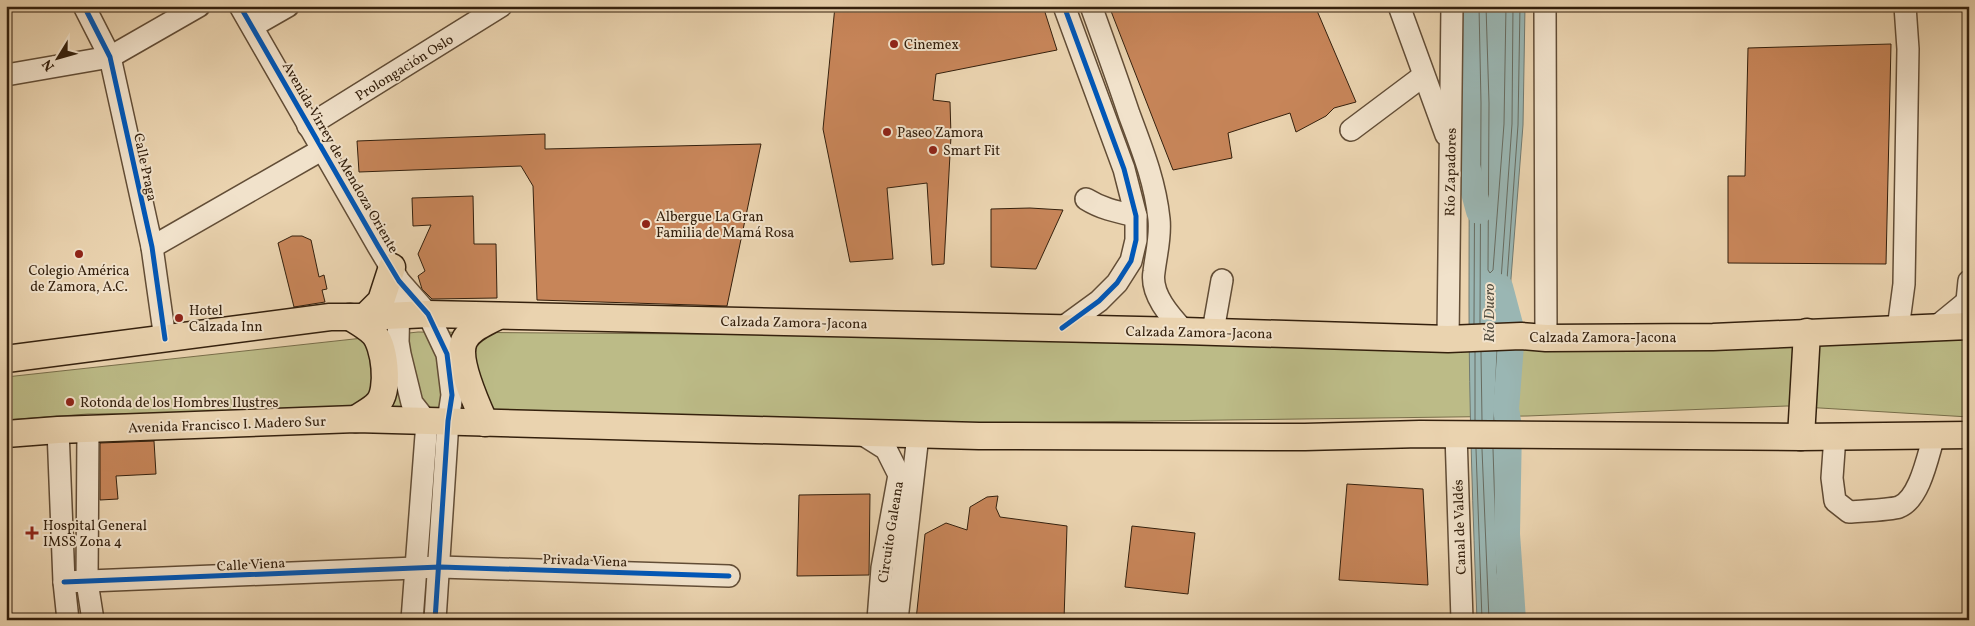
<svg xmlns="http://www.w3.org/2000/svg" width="1975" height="626" font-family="Vollkorn,serif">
<rect width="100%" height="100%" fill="#ead3af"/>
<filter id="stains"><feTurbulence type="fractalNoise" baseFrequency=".004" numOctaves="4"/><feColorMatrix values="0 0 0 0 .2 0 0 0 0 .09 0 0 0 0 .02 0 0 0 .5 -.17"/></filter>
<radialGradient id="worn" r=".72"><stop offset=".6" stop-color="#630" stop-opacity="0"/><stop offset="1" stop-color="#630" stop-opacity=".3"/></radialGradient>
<polygon fill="#bcbb87" stroke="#786e4a" points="418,332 1807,342 1969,340 1969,417 1787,406 1527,416 925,424 425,413 88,414 6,420 6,377"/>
<path fill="#9ab6b3" stroke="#717a71" d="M 1468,6 L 1525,6 L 1523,125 L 1510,291 L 1504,455 L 1508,571 L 1516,620 L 1477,620 C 1473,514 1469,408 1469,302 C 1469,203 1470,105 1468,6 Z"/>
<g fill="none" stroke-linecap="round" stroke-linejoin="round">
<g stroke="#676b60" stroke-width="1">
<polyline points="1472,6 1475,103 1474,324"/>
<polyline points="1479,6 1481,103 1480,323"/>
<polyline points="1486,6 1489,103 1488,270 1490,273 1493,270 1504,124 1506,6"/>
<polyline points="1504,322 1518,125 1520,6"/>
<polyline points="1498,323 1512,124 1513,6"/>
<polyline points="1475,352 1475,420"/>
<polyline points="1481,352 1482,420"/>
<polyline points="1494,420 1497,351"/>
<polyline points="1500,420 1503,351"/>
<polyline points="1476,449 1482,620"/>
<polyline points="1482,449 1489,620"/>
<polyline points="1493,449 1497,572 1505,620"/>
<polyline points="1499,449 1503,571 1511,620"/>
</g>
<g stroke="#9ab6b3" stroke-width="26">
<polyline points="1465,6 1465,159 1479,211"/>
<polyline points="1500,287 1512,332 1506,409 1509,427 1507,534 1513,620"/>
</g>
</g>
<g fill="#c78559" stroke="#34200d">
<polygon points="835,6 1043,6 1057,50 936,74 933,100 950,102 951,136 944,264 932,265 927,183 887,188 893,259 850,262 823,129"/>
<polygon points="1109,6 1315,6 1356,102 1334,108 1326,116 1296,132 1290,113 1228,133 1232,158 1173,170"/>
<polygon points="1891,44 1886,264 1728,263 1728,176 1745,176 1748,48"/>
<polygon points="545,134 545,149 761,144 727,306 537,300 533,186 521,166 359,172 357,141"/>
<polygon points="473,196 474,244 496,244 497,298 432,299 422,289 418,276 425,271 418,254 431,225 413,226 412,198"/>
<polygon points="1030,208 1063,210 1036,269 991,267 991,209"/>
<polygon points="292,236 302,236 311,240 319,277 324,275 327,289 322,290 325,302 294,307 278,243"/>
<polygon points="154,441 156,474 116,476 118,499 100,500 100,443"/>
<polygon points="1347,484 1423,489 1428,585 1339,580"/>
<polygon points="870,494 869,575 797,576 799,495"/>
<polygon points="998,496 996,508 1000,517 1067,526 1064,620 916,620 925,534 946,523 967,530 970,507 987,497"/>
<polygon points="1132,526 1195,533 1188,594 1125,587"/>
</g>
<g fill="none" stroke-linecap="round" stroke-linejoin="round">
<defs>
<g id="minor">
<polyline points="84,6 110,57 152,247 165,339"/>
<polyline points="240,6 378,246 399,281 428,314 447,354 452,395 448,421 435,620"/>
<path d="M 1091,6 C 1104,42 1117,78 1129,114 C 1142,149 1155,181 1159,219 C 1161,237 1156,254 1154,272 C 1150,294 1170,316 1184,331"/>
<polyline points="1399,6 1446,135"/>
<polyline points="1545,6 1546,338"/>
<polyline points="253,26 288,6"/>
<polyline points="6,75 110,57 199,6"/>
<polyline points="308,126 501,6"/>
<polyline points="1351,130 1423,76"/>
<path d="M 1086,199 C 1102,209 1118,212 1136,216"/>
<polyline points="152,247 323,149"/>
<polyline points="399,300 398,342 400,354 412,403 427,422 412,620"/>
<polyline points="1967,301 1969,281"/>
<polyline points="1936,327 1969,300"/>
<polyline points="1062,328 1099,301 1117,283 1131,261 1136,240 1136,216 1124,169 1064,6"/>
<polyline points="1898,329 1904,284 1908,49 1905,6"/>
<polyline points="1213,331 1222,280"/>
<polyline points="1448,339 1452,6"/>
<polyline points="58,430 64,582 68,620"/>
<polyline points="88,430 87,582 93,620"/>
<polyline points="859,432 886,449 899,475 882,568 878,620"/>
<polyline points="1456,434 1462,620"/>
<path d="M 1835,436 L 1832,478 L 1835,501 L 1849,512 C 1860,511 1890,510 1899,507 C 1920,499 1928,455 1934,436"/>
<polyline points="64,582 440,567 729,576"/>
<polyline points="897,620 918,435"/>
</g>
<g id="major">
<path d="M 350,317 C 358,322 367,327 373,333 C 385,345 390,390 378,403 C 373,409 363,414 356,419"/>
<polyline points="365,317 381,301 392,267"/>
<polyline points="6,359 330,317 365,317 428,314 1184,331 1448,339 1521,336 1546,338 1713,337 1969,326"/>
<path d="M 485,423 C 477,405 456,360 464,341 C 470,328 486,323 498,316"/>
<polyline points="6,434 58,430 356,419 979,436 1305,437 1420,434 1801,437 1969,435"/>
<polyline points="1801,437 1807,332"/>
</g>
</defs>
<use href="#minor" stroke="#624d36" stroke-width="24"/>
<use href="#major" stroke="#34200d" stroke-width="29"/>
<use href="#minor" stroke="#f1e2cb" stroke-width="21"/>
<use href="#major" stroke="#ead3af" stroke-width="26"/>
<defs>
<g id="cycleway">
<polyline points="84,6 110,57 152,247 165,339"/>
<polyline points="240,6 378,246 399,281 428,314 447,354 452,395 448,421 435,620"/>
<polyline points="1062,328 1099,301 1117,283 1131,261 1136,240 1136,216 1124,169 1064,6"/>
<polyline points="64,582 440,567 729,576"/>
</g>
</defs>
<use href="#cycleway" stroke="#f1e2cb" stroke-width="8"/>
<use href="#cycleway" stroke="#0057b8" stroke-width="5"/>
</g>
<g fill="#8f2418" stroke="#f1e2cb" stroke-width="2">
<circle cx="894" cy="44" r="5"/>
<circle cx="887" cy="132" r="5"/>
<circle cx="933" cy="150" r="5"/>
<circle cx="646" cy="224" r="5"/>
<circle cx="79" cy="254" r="5"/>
<circle cx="179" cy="318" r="5"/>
<circle cx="70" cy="402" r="5"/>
<path d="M29.5 525.5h5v5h5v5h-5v5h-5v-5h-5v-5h5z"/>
</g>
<g text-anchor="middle" stroke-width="4" stroke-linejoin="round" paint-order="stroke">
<g font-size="14" fill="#34200d" stroke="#f1e2cb" text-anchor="start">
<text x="904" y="49">Cinemex</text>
<text x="897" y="137">Paseo Zamora</text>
<text x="943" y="155">Smart Fit</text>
<text x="656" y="221">Albergue La Gran<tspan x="656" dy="16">Familia de Mamá Rosa</tspan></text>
<text x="79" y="275" text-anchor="middle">Colegio América<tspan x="79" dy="16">de Zamora, A.C.</tspan></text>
<text x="189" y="315">Hotel<tspan x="189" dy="16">Calzada Inn</tspan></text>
<text x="80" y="407">Rotonda de los Hombres Ilustres</text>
<text x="43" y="530">Hospital General<tspan x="43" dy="16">IMSS Zona 4</tspan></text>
</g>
<g font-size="14" fill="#34200d" stroke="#f1e2cb">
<text transform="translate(404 67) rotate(-32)" y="5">Prolongación Oslo</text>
<text transform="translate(341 157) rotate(60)" y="5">Avenida Virrey de Mendoza Oriente</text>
<text transform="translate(146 167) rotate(78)" y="5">Calle Praga</text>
<text transform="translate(1450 172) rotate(-89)" y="5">Río Zapadores</text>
<text transform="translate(794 322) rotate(1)" y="5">Calzada Zamora-Jacona</text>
<text transform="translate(1199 332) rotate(1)" y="5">Calzada Zamora-Jacona</text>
<text x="1603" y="342">Calzada Zamora-Jacona</text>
<text transform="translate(227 424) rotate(-2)" y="5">Avenida Francisco I. Madero Sur</text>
<text transform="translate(1459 527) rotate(-92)" y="5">Canal de Valdés</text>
<text transform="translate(890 532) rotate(-81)" y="5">Circuito Galeana</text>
<text transform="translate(585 560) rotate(2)" y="5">Privada Viena</text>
<text transform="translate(251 564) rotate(-3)" y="5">Calle Viena</text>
</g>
<g font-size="15" font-style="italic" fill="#534d3f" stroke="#f1e2cb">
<text transform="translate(1489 313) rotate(-90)" y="5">Río Duero</text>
</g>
</g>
<rect width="1975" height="626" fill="none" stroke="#ead3af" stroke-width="25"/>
<rect x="8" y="8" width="1960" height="611" fill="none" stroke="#34200d" stroke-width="2.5"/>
<rect x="12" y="12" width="1950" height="601" fill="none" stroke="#34200d"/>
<g transform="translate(58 58) rotate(233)" stroke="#f1e2cb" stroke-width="4" paint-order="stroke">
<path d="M0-4L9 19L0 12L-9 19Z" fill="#34200d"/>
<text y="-8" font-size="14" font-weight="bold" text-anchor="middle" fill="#34200d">N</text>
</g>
<rect width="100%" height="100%" filter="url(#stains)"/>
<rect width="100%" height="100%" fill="url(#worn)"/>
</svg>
